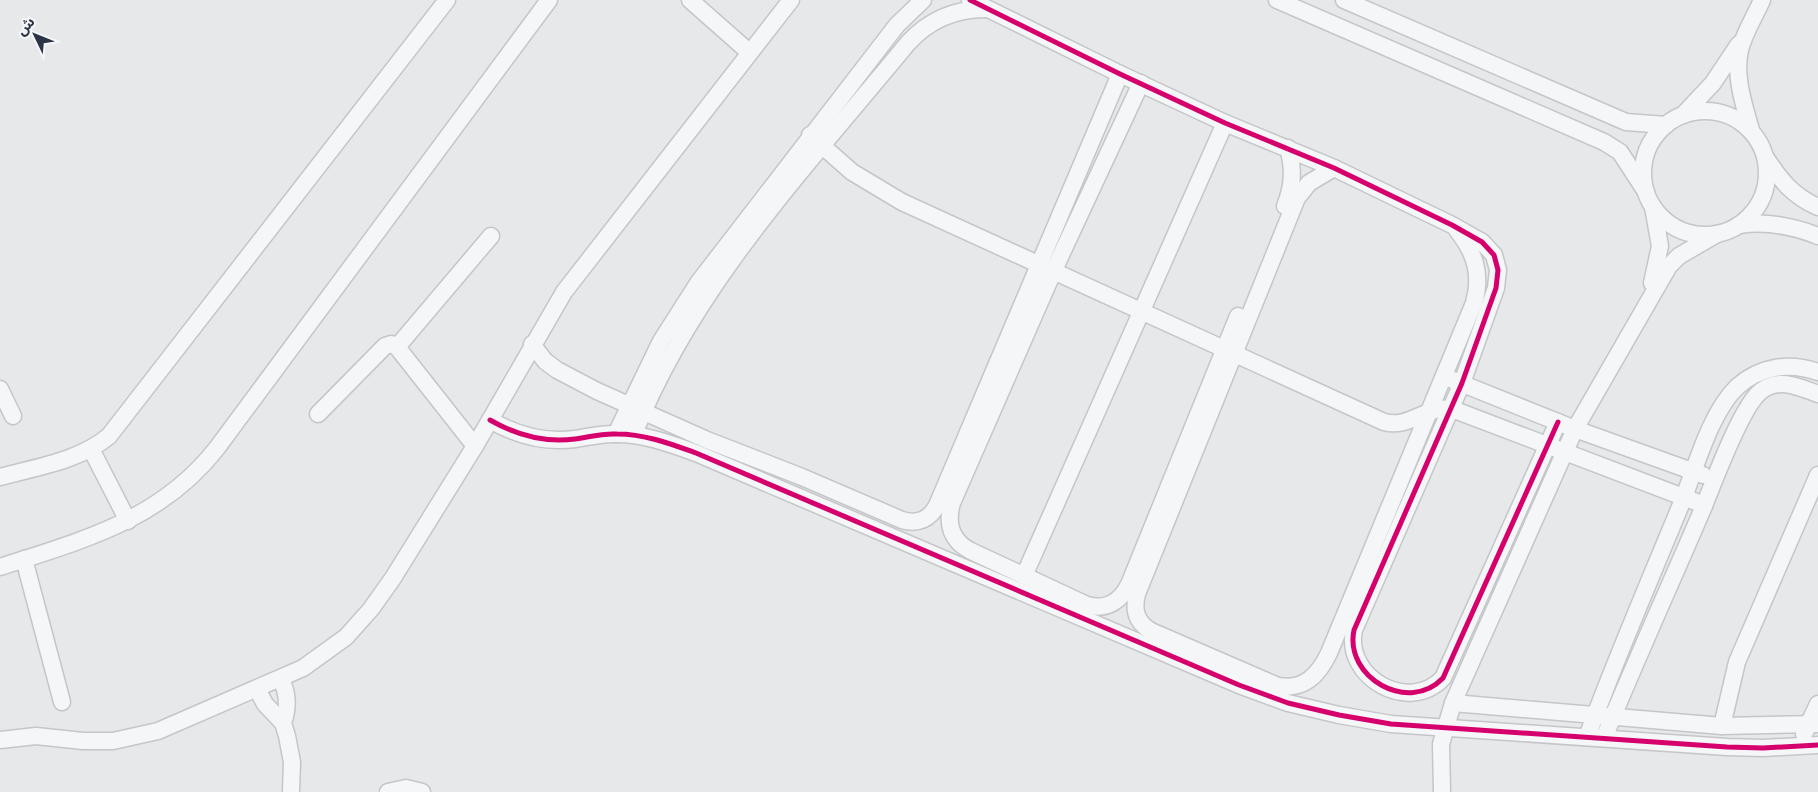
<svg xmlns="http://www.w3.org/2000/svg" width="1818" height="792" font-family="'Fira Sans Condensed','Noto Sans Arabic',sans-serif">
<rect width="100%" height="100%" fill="#e6e8ea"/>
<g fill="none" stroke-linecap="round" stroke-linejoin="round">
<defs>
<g id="minor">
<polyline points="690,0 749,52"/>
<path d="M 970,0 L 1120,74 L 1225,123 L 1334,168 L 1452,225 L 1482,242 L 1494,255 L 1498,270 L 1496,288 L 1462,383 L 1354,630 C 1344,678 1409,714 1443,678 L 1558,422"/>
<polyline points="1277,0 1604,142 1620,152 1646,192"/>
<polyline points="1344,0 1626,122 1666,125"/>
<path d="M 1141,83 L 1054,270 L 952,503 C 946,524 951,541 971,551 L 1087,605 C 1108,611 1122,600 1130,582 L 1238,316"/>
<circle cx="1705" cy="173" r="62"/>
<polyline points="1683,115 1713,83 1739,44"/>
<path d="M 1751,130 C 1744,105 1734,76 1740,50 C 1744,33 1755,16 1762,0"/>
<path d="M 810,135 L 852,172 L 902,202 L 1384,422 C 1410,429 1426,405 1452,409 L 1704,505"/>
<path d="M 1766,158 C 1781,181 1793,196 1818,207"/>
<path d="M 1334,168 L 1309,183 L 1297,198 L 1137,594 C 1133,610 1136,622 1151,631 L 1278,686 C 1304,690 1318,676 1329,653 L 1474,303 C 1482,274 1475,253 1457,230"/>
<path d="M 1285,206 C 1293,186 1294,169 1288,148"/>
<path d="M 1739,225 C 1766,221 1793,226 1818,236"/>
<polyline points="1652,283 1660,246 1653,207"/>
<path d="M 532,344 L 545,361 L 557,370 L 597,391 L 707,440 L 802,477 L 902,520 C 918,525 931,519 938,503 L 1120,74"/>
<polyline points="397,347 491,236"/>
<polyline points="1453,380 1575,429 1703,475"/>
<polyline points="0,389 13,416"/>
<polyline points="318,414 385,346 391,344 397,347 475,446"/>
<path d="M 490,420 C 516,435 545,443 575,439 C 589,437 603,433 617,434 C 645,434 671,444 696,453 L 1239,685 L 1288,703 L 1339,715 L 1391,724 L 1727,747 L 1763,748 L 1818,745"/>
<polyline points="616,434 661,341 698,283 897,25 923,0"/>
<path d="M 634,434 C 693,285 807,166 908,43 C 929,20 954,9 985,9"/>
<polyline points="91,449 128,521"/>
<path d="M 0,477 C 37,467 79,461 109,436 L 447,0"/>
<polyline points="24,559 62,702"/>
<path d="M 0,567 C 83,540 161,520 217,448 L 549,0"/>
<polyline points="1024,576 1225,123"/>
<path d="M 281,679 C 288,694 289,707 283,723"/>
<polyline points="257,689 265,704 283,723 287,736 292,762 291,792"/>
<polyline points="1453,703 1722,726 1818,724"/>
<polyline points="1722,726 1737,662 1818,475"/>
<polyline points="1804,734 1818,704"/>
<path d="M 1587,737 C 1616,658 1650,580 1682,502 C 1696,467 1710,413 1737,387 C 1760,366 1790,362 1818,372"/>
<path d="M 1604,738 C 1636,660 1671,583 1704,506 C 1714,481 1742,405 1761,391 C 1779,377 1799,387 1818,394"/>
<polyline points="0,740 36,736 83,741 113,741 158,731 303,668 346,637 371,609 393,578 475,446 564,292 791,0"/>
<polyline points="388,792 406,788 422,792"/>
<polyline points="1442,792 1441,744 1453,703 1575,429 1669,266 1679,256 1717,234"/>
</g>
</defs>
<use href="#minor" stroke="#c4c6c8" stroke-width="19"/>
<use href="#minor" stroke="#f5f6f7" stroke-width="16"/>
<defs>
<g id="cycleway">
<path d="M 970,0 L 1120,74 L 1225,123 L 1334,168 L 1452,225 L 1482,242 L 1494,255 L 1498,270 L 1496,288 L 1462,383 L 1354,630 C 1344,678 1409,714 1443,678 L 1558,422"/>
<path d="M 490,420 C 516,435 545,443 575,439 C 589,437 603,433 617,434 C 645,434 671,444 696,453 L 1239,685 L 1288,703 L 1339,715 L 1391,724 L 1727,747 L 1763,748 L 1818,745"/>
</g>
</defs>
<use href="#cycleway" stroke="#f4f6f9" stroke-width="8"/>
<use href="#cycleway" stroke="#d6006c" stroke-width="5"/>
</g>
<g transform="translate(35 35) rotate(313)" stroke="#f4f6f9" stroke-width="4" paint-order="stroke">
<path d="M0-4L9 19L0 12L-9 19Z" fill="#2b3445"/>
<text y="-8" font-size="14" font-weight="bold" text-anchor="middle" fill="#2b3445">ش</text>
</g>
</svg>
